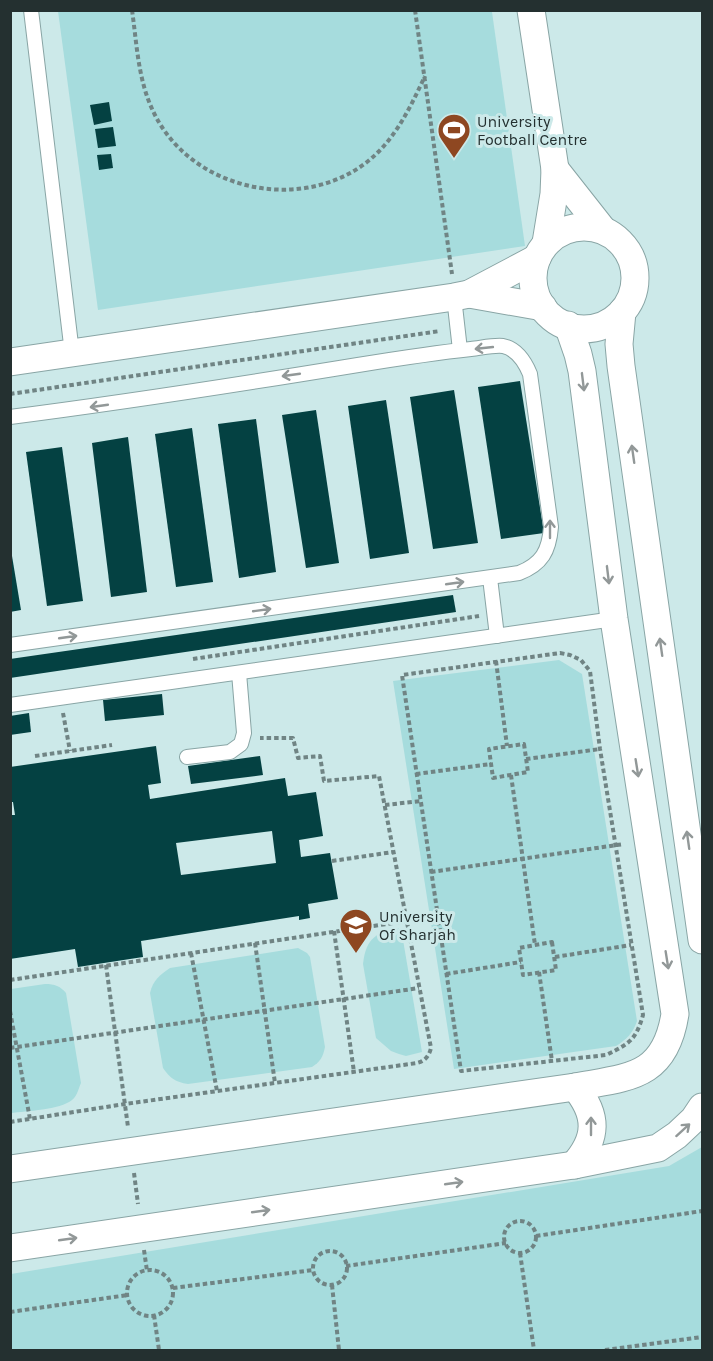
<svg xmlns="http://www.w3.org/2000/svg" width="713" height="1361" font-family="Karla,sans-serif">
<rect width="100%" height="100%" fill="#cce9e9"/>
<g fill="#a6dcdd">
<polygon points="58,11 490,11 492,12 525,246 98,310"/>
<path d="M 559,660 L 582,674 L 637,1021 C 633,1033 627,1039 616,1046 L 454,1069 L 393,681 Z"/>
<path d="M 401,928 L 422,1052 L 406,1056 L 399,1054 L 391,1051 L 376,1038 L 363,964 C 366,937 377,932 401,928 Z"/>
<path d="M 298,948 L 307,953 L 310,957 L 325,1047 C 323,1057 320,1062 312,1067 L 188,1084 C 175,1082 170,1078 163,1068 L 150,993 C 153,980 160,975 170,968 Z"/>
<path d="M 45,984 C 55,984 60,986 66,993 L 81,1083 C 78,1090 77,1096 72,1100 C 60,1110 26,1111 11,1113 L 11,989 Z"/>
<polygon points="702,1147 702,1350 11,1350 11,1274 669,1166"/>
</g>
<g fill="#044142" fill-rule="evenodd">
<polygon points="109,102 112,121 94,125 90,105"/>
<polygon points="113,127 116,146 98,148 95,129"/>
<polygon points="111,154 113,168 99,170 97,155"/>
<polygon points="520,381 544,533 501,539 478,387"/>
<polygon points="454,390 478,543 433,549 410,397"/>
<polygon points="386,400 409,553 370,559 348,406"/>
<polygon points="316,410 339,563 306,568 282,415"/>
<polygon points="256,419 276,572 239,578 218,424"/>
<polygon points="192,428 213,582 176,587 155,434"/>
<polygon points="128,437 147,592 111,597 92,443"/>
<polygon points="62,447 83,601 47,606 26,452"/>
<polygon points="10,544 21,610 10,612"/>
<polygon points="453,595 456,612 10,678 10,659"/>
<polygon points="162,694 164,715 105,721 103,700"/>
<polygon points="29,713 31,732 10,735 10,716"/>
<path d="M 156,746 L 161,783 L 148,785 L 150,799 L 285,778 L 288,796 L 316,792 L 323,836 L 299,840 L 301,857 L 330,853 L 338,899 L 308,904 L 310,918 L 299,920 L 299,916 L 141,941 L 143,957 L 78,967 L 75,949 L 10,959 L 10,815 L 15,815 L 13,802 L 10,802 L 10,767 ZM 272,831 L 276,863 L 181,875 L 176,843 Z"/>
<polygon points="260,756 263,775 191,784 188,766"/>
</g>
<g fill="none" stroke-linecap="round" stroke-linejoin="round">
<defs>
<g id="lane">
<polyline points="31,10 72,353"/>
<polyline points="454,297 460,350"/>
<path d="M 10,417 C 127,402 242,384 358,365 C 395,359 433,353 471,349 C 481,348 493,345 503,346 C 517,349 525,362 530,374 L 551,527 C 549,551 542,564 519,573 L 10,645"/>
<polyline points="490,578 497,636"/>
<polyline points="10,705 614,619"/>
<polyline points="187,757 230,752 241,744 244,733 239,673"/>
</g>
<g id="street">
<polyline points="531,10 555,169 554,194 546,243"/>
<polyline points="555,169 603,230"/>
<circle cx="584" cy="278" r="51"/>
<polyline points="469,294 543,307"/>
<polyline points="622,312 619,344 621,366 702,940"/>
<polyline points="10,362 454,297 469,294 537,258"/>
<path d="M 574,1165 C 598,1138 598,1115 575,1087"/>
<path d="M 10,1169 L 575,1087 C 629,1077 665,1078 675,1014 L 614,619 L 582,371 L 578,354 L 568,325"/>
<polyline points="10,1248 574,1165 658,1148 677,1135 694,1119 702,1107"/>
</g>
</defs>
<use href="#lane" stroke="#89a5a5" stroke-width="16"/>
<use href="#street" stroke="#89a5a5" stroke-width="29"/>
<g stroke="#708484" stroke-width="4" stroke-dasharray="4.5 3" stroke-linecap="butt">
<path d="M 132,10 C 137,45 138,81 154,113 C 191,190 300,214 367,162 C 395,140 410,108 425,76"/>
<polyline points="415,10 452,274"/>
<polyline points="10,394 440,331"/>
<path d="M 560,653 L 570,655 L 581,660 L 590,671 L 600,749 L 643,1015 C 636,1040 629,1044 606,1055 L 461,1071 L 402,675 Z"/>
<polyline points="193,659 479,616"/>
<polyline points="496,661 507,746"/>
<polyline points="63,713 70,751"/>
<polygon points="524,744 528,772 493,778 489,749"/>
<polyline points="35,756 112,745"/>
<polyline points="526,759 600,749"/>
<polyline points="416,774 491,764"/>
<polyline points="511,775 535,945"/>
<polyline points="385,805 421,801"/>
<polyline points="332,861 393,852"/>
<polyline points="431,872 624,844"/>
<polyline points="334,931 354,1072"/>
<polygon points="552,942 556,970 523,975 519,948"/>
<polyline points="255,943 275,1083"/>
<polyline points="191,953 217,1091"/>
<polyline points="555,957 631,945"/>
<polyline points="106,965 128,1127"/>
<polyline points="539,972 552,1061"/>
<polyline points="446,974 521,962"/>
<polyline points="10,980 407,921"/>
<polyline points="10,1011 30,1119"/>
<polyline points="10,1048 419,988"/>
<path d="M 10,1122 L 125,1104 L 417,1063 C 425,1061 429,1056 431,1048 L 379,776 L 324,781 L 320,756 L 298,758 L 293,738 L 260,738"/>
<polyline points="134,1173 138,1204"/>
<circle cx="520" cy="1237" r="16"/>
<polyline points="536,1236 702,1211"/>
<polyline points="144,1250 147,1271"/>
<circle cx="330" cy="1268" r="17"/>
<polyline points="520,1253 534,1350"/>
<polyline points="346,1266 506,1243"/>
<circle cx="150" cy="1293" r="23"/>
<polyline points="332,1285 339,1350"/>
<polyline points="173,1288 313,1270"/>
<polyline points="10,1312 128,1295"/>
<polyline points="154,1315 159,1350"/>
<polyline points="605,1350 702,1337"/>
</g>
<use href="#lane" stroke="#fff" stroke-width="14"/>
<use href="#street" stroke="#fff" stroke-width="27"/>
</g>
<defs><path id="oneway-shaft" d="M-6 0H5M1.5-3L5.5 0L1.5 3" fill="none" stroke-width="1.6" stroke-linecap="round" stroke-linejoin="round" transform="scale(1.5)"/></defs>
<g stroke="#929898">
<use href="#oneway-shaft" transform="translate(484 348) rotate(174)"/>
<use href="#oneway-shaft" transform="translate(291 375) rotate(172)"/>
<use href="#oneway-shaft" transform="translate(583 382) rotate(83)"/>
<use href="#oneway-shaft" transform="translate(99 406) rotate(172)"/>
<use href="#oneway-shaft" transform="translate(633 454) rotate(-98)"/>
<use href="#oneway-shaft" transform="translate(550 529) rotate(-90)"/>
<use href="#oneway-shaft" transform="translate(608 575) rotate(83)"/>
<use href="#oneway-shaft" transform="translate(455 583) rotate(-8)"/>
<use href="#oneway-shaft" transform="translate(262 610) rotate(-8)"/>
<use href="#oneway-shaft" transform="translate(68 637) rotate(-8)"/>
<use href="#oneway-shaft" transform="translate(661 647) rotate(-98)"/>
<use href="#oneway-shaft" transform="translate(637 768) rotate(81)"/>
<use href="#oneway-shaft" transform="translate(688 840) rotate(-98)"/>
<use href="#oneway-shaft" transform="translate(667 960) rotate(81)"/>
<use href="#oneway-shaft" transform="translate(591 1126) rotate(-90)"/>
<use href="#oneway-shaft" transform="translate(683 1130) rotate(-42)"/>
<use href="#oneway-shaft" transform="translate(454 1183) rotate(-8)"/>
<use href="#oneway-shaft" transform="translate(261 1211) rotate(-8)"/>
<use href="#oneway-shaft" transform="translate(68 1239) rotate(-8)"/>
</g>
<defs>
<symbol id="stadium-pin" viewBox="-11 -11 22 30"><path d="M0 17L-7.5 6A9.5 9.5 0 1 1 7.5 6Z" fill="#8e4721" stroke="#cce9e9"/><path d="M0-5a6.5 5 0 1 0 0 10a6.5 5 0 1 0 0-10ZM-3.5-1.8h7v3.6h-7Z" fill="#fff"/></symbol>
<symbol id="university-pin" viewBox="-11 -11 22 30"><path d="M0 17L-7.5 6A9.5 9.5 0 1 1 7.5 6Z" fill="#8e4721" stroke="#cce9e9"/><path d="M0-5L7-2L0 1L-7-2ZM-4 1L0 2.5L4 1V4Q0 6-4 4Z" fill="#fff"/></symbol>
</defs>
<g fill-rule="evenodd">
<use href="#stadium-pin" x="435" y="111" width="38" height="52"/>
<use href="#university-pin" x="337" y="906" width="38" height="52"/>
</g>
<g text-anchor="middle" stroke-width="6" stroke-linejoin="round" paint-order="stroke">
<g font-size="16" fill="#243030" stroke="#cce9e9" text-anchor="start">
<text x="477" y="127">University<tspan x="477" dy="18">Football Centre</tspan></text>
<text x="379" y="922">University<tspan x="379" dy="18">Of Sharjah</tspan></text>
</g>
</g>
<rect width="713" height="1361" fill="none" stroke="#243030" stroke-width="24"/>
</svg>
